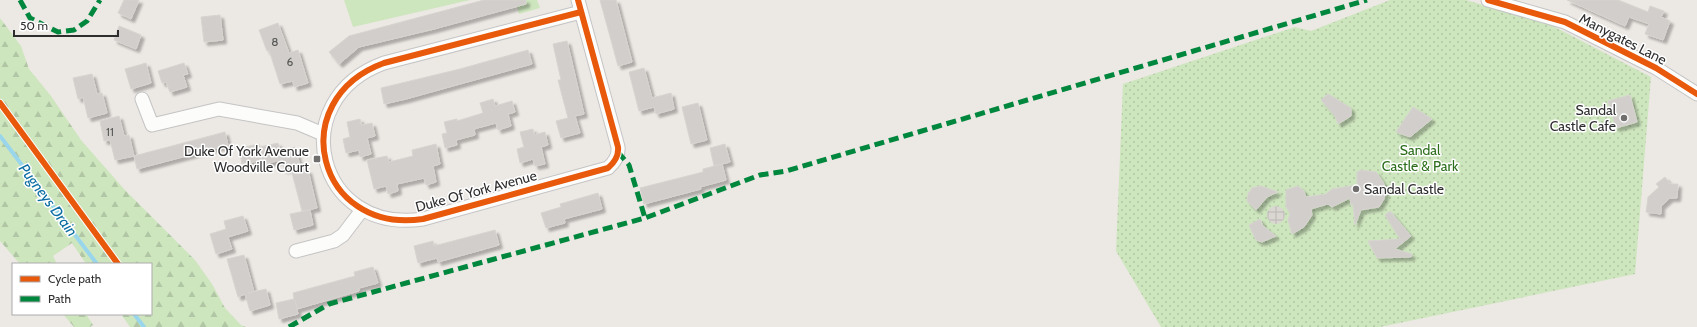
<svg xmlns="http://www.w3.org/2000/svg" width="1697" height="327" font-family="Cabin,sans-serif">
<defs>
<pattern id="forest-firs" width="22" height="20" patternUnits="userSpaceOnUse"><rect width="22" height="20" fill="#cee6be"/><path d="M5 1l3.5 6h-7zM16 11l3.5 6h-7z" fill="#b1c6a4"/></pattern>
<pattern id="park-dots" width="8" height="8" patternUnits="userSpaceOnUse"><rect width="8" height="8" fill="#cee6be"/><path d="M2 2h.1M6 6h.1" fill="none" stroke="#b1c6a4" stroke-width="1.8" stroke-linecap="round"/></pattern>
<pattern id="plaza-grid" width="8" height="8" patternUnits="userSpaceOnUse"><rect width="8" height="8" fill="#dad6d2"/><path d="M0 4h8M4 0v8" fill="none" stroke="#bbb8b5"/></pattern>
<filter id="shadow"><feDropShadow dx="3.5" dy="3.5" stdDeviation="1" flood-color="#0004"/></filter>
</defs>
<rect width="100%" height="100%" fill="#ece8e4"/>
<g fill="#cee6be">
<polygon points="344,0 470,0 353,27"/>
<polygon points="515,0 537,0 540,8 519,14"/>
</g>
<g fill="url(#forest-firs)">
<polygon points="0,18 21,46 29,69 51,96 81,140 124,189 195,260 212,284 225,308 241,325 246,327 130,327 121,314 151,314 151,264 86,264 72,243 53,256 57,264 20,264 0,241"/>
<polygon points="63,314 86,314 93,325 90,327 74,327"/>
</g>
<polygon fill="url(#park-dots)" points="1390,0 1466,0 1551,25 1651,77 1635,274 1380,327 1161,327 1116,251 1123,84 1295,27 1311,31"/>
<circle fill="url(#plaza-grid)" cx="1276" cy="215" r="9"/>
<g fill="none" stroke-linecap="round" stroke-linejoin="round">
<g stroke="#99d6ec" stroke-width="4">
<polyline points="0,136 97,264"/>
<polyline points="134,314 144,327"/>
</g>
</g>
<g fill="#d1cecb" stroke="#d7d4d0" filter="url(#shadow)">
<polygon points="124,0 139,0 131,19 118,13"/>
<polygon points="484,0 526,0 526,4 434,29 359,47 339,64 329,52 349,36"/>
<polygon points="600,0 616,0 632,62 618,66"/>
<polygon points="1567,0 1618,0 1648,12 1650,6 1664,11 1661,17 1670,21 1663,40 1645,34 1649,24 1629,17 1625,26"/>
<polygon points="220,15 223,40 204,42 201,17"/>
<polygon points="278,23 289,53 298,50 308,83 294,87 293,81 280,84 269,50 267,51 259,30"/>
<polygon points="119,26 141,35 136,49 114,40"/>
<polygon points="567,41 584,114 575,116 580,133 561,138 556,121 568,118 558,80 561,80 553,44"/>
<polygon points="528,50 532,64 406,99 384,104 381,88 460,69"/>
<polygon points="146,63 151,83 131,89 125,69"/>
<polygon points="184,63 188,74 183,75 187,87 170,92 166,82 162,83 158,71"/>
<polygon points="644,68 652,98 671,93 674,109 656,114 654,107 639,111 629,72"/>
<polygon points="92,74 97,94 102,93 107,113 88,118 83,97 78,99 73,78"/>
<polygon points="1328,94 1351,108 1351,116 1338,124 1335,116 1321,100"/>
<polygon points="1630,95 1637,122 1616,128 1608,101"/>
<polygon points="493,99 495,106 512,101 515,112 508,114 511,126 498,130 496,123 474,129 475,135 456,140 457,145 445,148 442,134 447,133 444,122 457,119 457,121 483,113 480,103"/>
<polygon points="698,103 707,140 691,144 682,107"/>
<polygon points="1413,107 1432,119 1410,137 1396,132"/>
<polygon points="119,116 124,136 129,135 134,156 115,160 110,140 104,141 100,121"/>
<polygon points="360,119 361,125 372,123 375,136 367,138 371,154 360,157 359,150 346,153 343,139 350,137 347,122"/>
<polygon points="533,129 534,135 545,132 548,145 541,147 545,164 535,166 533,159 520,163 517,149 524,147 520,132"/>
<polygon points="225,132 228,145 137,169 134,156"/>
<polygon points="278,143 281,160 264,164 263,160 242,164 239,148 259,144 260,147"/>
<polygon points="436,144 440,164 433,166 436,182 426,185 424,178 397,184 398,191 388,194 386,186 374,189 367,160 387,156 389,162 413,156 412,150"/>
<polygon points="725,144 730,162 714,166 710,148"/>
<polygon points="295,147 300,166 284,170 280,151"/>
<polygon points="722,164 726,180 700,187 701,189 644,204 640,188 703,172 703,169"/>
<polygon points="308,170 317,208 302,211 292,173"/>
<polygon points="1361,170 1376,172 1383,182 1386,190 1384,199 1379,207 1361,210 1355,225 1353,204 1351,205 1350,198 1332,207 1328,204 1311,209 1312,215 1304,227 1292,234 1288,220 1290,213 1286,207 1286,190 1298,186 1304,191 1306,197 1326,194 1332,189 1357,185 1357,172"/>
<polygon points="1665,177 1670,184 1678,184 1677,198 1670,198 1661,206 1661,214 1646,212 1648,197 1659,187 1656,184"/>
<polygon points="1261,186 1278,192 1267,197 1256,210 1247,201 1248,194 1252,188"/>
<polygon points="598,193 602,209 564,219 565,223 546,228 541,213 561,207 560,204"/>
<polygon points="310,210 313,225 294,230 290,214"/>
<polygon points="1390,211 1411,236 1395,249 1412,254 1411,257 1377,258 1368,241 1400,239 1385,215"/>
<polygon points="243,216 248,231 228,237 232,249 216,254 210,234 226,229 224,221"/>
<polygon points="1260,219 1263,226 1276,236 1262,242 1256,240 1249,225"/>
<polygon points="495,230 499,245 438,262 437,258 418,263 414,246 433,241 434,246"/>
<polygon points="244,255 254,292 248,293 266,289 270,305 250,311 245,294 238,297 227,259"/>
<polygon points="373,267 378,283 359,288 359,291 297,309 295,300 298,314 279,319 276,303 294,299 293,293 355,276 354,272"/>
</g>
<g fill="none" stroke-linecap="round" stroke-linejoin="round">
<defs>
<g id="minor">
<path d="M 578,0 L 618,147 C 619,156 615,162 608,168 L 423,219 C 317,235 283,100 384,63 L 581,12"/>
<polyline points="1488,0 1565,22 1656,68 1697,94"/>
<polyline points="142,99 152,125 219,109 297,123 323,134"/>
<polyline points="296,251 334,241 343,235 362,210"/>
</g>
</defs>
<use href="#minor" stroke="#c5c4c5" stroke-width="15"/>
<use href="#minor" stroke="#fcfcfb" stroke-width="13"/>
<g stroke="#00873e" stroke-width="5" stroke-dasharray="10 5" stroke-linecap="butt">
<polyline points="20,0 30,18 58,32 74,30 87,21 100,0"/>
<polyline points="618,152 629,165 645,218"/>
<polyline points="289,327 329,304 645,218 760,175 786,171 1367,0"/>
</g>
<defs>
<g id="cycleway">
<path d="M 578,0 L 618,147 C 619,156 615,162 608,168 L 423,219 C 317,235 283,100 384,63 L 581,12"/>
<polyline points="1488,0 1565,22 1656,68 1697,94"/>
<polyline points="0,103 118,264"/>
</g>
</defs>
<use href="#cycleway" stroke="#fff" stroke-width="8"/>
<use href="#cycleway" stroke="#e8590c" stroke-width="6"/>
</g>
<g fill="#706f6e" stroke="#fff" stroke-width="1.5">
<circle cx="1624" cy="118" r="4"/>
<rect x="313" y="155" width="8" height="8" rx="2"/>
<circle cx="1356" cy="189" r="4"/>
</g>
<g text-anchor="middle" stroke-width="3" stroke-linejoin="round" paint-order="stroke">
<g font-size="12" fill="#585857">
<text x="275" y="46">8</text>
<text x="290" y="66">6</text>
<text x="110" y="136">11</text>
</g>
<g font-size="14" fill="#2e2e2e" stroke="#fff">
<text transform="translate(1623 39) rotate(27)" y="5">Manygates Lane</text>
<text transform="translate(476 191) rotate(-15)" y="5">Duke Of York Avenue</text>
</g>
<g font-size="14" fill="#2e2e2e" stroke="#fff" text-anchor="end">
<text x="1616" y="115">Sandal<tspan x="1616" dy="16">Castle Cafe</tspan></text>
<text x="309" y="156">Duke Of York Avenue<tspan x="309" dy="16">Woodville Court</tspan></text>
<text x="1364" y="194" text-anchor="start">Sandal Castle</text>
</g>
<g font-size="14" fill="#2c6e1b" stroke="#fff">
<text x="1420" y="155">Sandal<tspan x="1420" dy="16">Castle &amp; Park</tspan></text>
</g>
<g font-size="15" font-style="italic" fill="#0d6fa3" stroke="#fff">
<text transform="translate(48 200) rotate(53)" y="5">Pugneys Drain</text>
</g>
</g>
<rect x="12" y="263" width="140" height="52" fill="#ffffff" stroke="#ababab"/>
<rect x="20" y="276" width="20" height="6" fill="#e8590c" stroke="#ababab"/>
<text x="48" y="283" font-size="12" fill="#2e2e2e">Cycle path</text>
<rect x="20" y="296" width="20" height="6" fill="#00873e" stroke="#ababab"/>
<text x="48" y="303" font-size="12" fill="#2e2e2e">Path</text>
<path d="M14 30v6h104v-6" fill="none" stroke="#2e2e2e" stroke-width="2"/>
<text x="20" y="30" font-size="12" fill="#2e2e2e" stroke="#ffffff" stroke-width="3" paint-order="stroke">50 m</text>
</svg>
